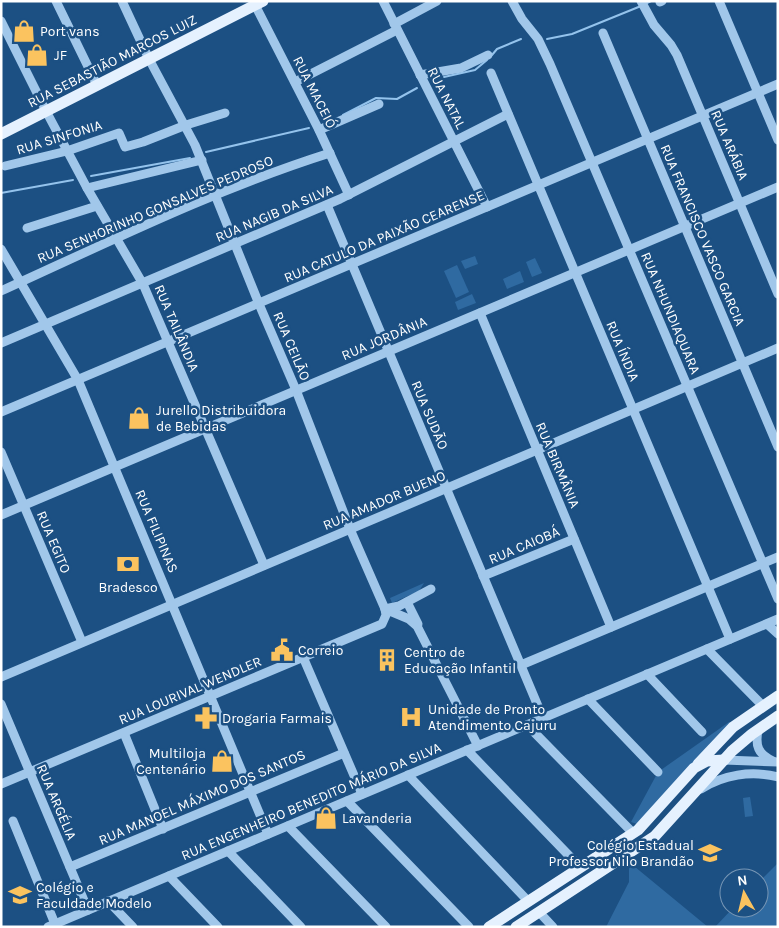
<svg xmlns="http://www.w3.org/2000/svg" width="779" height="928" font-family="Karla,sans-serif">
<rect width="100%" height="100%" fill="#1c5083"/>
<g fill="#2f6aa1">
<polygon points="475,256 478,264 465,269 461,261"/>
<polygon points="535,258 542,273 532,277 526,262"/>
<polygon points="457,265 469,292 456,298 444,271"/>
<polygon points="520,271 524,282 507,289 503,279"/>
<polygon points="472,294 476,303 458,310 455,302"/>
<polygon points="424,583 419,591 392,603 390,598"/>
<polygon points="729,722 731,724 637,824 631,822 658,772"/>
<polygon points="750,797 753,816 745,817 743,798"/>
<polygon points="629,862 708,927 606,927 629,882"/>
<polygon points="778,863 778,927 715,927 733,908 759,908 759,882"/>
</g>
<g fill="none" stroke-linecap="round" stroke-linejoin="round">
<g stroke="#94c3ec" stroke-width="2">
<polyline points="645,4 651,1"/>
<polyline points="547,39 572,34 641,6"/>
<polyline points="492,55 497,49 521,39"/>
<polyline points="444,77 475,70 487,60"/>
<polyline points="343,115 376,98 397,99 417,88"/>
<polyline points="206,152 309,128"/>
<polyline points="91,176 190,158"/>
<polyline points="1,193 73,180"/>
</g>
<g stroke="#a1c7ea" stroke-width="9">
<polyline points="56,1 97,85"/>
<polyline points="253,1 319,130 349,195"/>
<polyline points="383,1 487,207"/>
<polyline points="512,1 522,19 538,39 550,64 778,599"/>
<polyline points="641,1 654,25 671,45 677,55 778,294"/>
<polyline points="719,1 778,140"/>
<polyline points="660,2 662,1"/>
<polyline points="1,21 46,111 87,188 143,284 264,565"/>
<polyline points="394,24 437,1"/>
<polyline points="603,33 778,447"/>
<polyline points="491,73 730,639"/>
<polyline points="420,75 461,68 488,55"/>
<polyline points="295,82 397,30"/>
<polyline points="319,130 379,104"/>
<polyline points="5,166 67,151 119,133 125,147 143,142 186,125 225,113"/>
<polyline points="87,188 202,160"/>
<polyline points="327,205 543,718"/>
<polyline points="27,228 97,206"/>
<polyline points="1,249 78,380 268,834"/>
<path d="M 1,291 C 109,242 216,189 330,153"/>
<polyline points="480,313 611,627"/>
<polyline points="1,343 340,199 508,114"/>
<polyline points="1,412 778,84"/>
<polyline points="1,452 82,642"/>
<polyline points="1,515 778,187"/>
<polyline points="483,576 574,539"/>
<polyline points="407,602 418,624"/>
<polyline points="385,609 409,619 417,626 478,746"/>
<polyline points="385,609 399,606 431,589"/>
<polyline points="767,624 778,634"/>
<polyline points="707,649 763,706"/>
<polyline points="303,657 362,794"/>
<polyline points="521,665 778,557"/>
<polyline points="647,674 702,732"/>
<polyline points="1,677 778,348"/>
<polyline points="588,699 658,772"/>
<polyline points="1,704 88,910"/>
<polyline points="527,725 633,833"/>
<path d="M 758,730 C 755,746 758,754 773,761"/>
<polyline points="124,733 163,829"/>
<polyline points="467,750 580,867"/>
<polyline points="724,760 778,762"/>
<polyline points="408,775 528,901"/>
<polyline points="1,784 382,624 386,615 385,609 350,529 296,390 259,304 195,145 149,59 122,1"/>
<path d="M 701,789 C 723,775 751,770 778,777"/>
<polyline points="347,801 469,927"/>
<polyline points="13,821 55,924"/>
<polyline points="288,826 386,927"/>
<polyline points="228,851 301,927"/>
<polyline points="70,867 344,753"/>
<polyline points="169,876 218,927"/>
<polyline points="108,901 133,927"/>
<polyline points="539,912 553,927"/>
<polyline points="48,927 778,619"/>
</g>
<g stroke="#e5f1fe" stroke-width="11">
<polyline points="1,134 263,1"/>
<polyline points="698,764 733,727 778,696"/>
<polyline points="489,927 638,830 694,768 707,761 724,760"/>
<polyline points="516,927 655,836 732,751 752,734 778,716"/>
</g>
</g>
<defs>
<symbol id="shop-bare" viewBox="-9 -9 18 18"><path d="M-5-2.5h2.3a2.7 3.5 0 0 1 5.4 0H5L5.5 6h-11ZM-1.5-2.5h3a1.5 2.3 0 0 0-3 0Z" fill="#fbc35f" stroke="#1c5083" stroke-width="2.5" paint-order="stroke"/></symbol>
<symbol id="bank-bare" viewBox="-9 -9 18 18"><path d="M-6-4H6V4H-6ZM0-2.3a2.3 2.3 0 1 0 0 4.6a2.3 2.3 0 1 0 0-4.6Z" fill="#fbc35f" stroke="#1c5083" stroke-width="2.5" paint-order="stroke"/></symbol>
<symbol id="civic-bare" viewBox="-9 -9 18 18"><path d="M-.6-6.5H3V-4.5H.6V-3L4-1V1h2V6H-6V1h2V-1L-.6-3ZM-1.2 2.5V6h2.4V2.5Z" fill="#fbc35f" stroke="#1c5083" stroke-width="2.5" paint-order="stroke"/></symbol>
<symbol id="building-bare" viewBox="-9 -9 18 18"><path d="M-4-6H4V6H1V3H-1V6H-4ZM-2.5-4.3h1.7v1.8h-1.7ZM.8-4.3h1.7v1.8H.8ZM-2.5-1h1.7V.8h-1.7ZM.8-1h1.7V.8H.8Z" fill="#fbc35f" stroke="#1c5083" stroke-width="2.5" paint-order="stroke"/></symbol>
<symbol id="hospital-bare" viewBox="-9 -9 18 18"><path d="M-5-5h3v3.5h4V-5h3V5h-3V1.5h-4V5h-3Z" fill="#fbc35f" stroke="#1c5083" stroke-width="2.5" paint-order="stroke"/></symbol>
<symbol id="pharmacy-bare" viewBox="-9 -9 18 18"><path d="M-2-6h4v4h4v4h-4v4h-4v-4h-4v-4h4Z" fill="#fbc35f" stroke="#1c5083" stroke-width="2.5" paint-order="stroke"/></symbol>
<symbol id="school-bare" viewBox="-9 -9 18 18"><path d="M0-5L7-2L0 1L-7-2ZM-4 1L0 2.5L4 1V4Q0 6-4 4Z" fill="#fbc35f" stroke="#1c5083" stroke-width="2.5" paint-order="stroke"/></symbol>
</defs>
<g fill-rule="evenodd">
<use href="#shop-bare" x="8" y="15" width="32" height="32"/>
<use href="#shop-bare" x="21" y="39" width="32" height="32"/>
<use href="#shop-bare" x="123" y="402" width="32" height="32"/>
<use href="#bank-bare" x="112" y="548" width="32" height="32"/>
<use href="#civic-bare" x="266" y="634" width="32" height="32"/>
<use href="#building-bare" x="371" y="644" width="32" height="32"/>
<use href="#hospital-bare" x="395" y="701" width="32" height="32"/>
<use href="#pharmacy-bare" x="190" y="702" width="32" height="32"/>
<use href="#shop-bare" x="206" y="745" width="32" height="32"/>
<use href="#shop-bare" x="310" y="802" width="32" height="32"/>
<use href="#school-bare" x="694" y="837" width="32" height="32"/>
<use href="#school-bare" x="4" y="879" width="32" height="32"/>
</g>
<g text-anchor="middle" stroke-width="5" stroke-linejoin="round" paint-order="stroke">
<g font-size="14" fill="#fff" stroke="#1c5083" text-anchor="start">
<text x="40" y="36">Port vans</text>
<text x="54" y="60">JF</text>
<text x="156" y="415">Jurello Distribuidora<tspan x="156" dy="16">de Bebidas</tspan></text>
<text x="128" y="592" text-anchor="middle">Bradesco</text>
<text x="298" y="655">Correio</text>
<text x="404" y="657">Centro de<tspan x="404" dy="16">Educação Infantil</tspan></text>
<text x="428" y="714">Unidade de Pronto<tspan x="428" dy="16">Atendimento Cajuru</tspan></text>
<text x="222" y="723">Drogaria Farmais</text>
<text x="206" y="758" text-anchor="end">Multiloja<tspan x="206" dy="16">Centenário</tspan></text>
<text x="342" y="823">Lavanderia</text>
<text x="694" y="850" text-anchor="end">Colégio Estadual<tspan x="694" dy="16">Professor Nilo Brandão</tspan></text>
<text x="36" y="892">Colégio e<tspan x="36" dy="16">Faculdade Modelo</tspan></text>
</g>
<g font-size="14" fill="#fff" stroke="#1c5083">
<text transform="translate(112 61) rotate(-27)" y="5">RUA SEBASTIÃO MARCOS LUIZ</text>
<text transform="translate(315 92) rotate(63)" y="5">RUA MACEIÓ</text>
<text transform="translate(447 98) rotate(63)" y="5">RUA NATAL</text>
<text transform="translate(59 137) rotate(-17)" y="5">RUA SINFONIA</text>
<text transform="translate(730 145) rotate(67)" y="5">RUA ARÁBIA</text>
<text transform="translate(155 209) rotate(-23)" y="5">RUA SENHORINHO GONSALVES PEDROSO</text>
<text transform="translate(274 213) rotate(-23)" y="5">RUA NAGIB DA SILVA</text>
<text transform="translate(703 235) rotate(67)" y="5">RUA FRANCISCO VASCO GARCIA</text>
<text transform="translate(384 236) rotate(-23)" y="5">RUA CATULO DA PAIXÃO CEARENSE</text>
<text transform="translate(671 313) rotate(67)" y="5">RUA NHUNDIAQUARA</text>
<text transform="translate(177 328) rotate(67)" y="5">RUA TAILÂNDIA</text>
<text transform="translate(384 338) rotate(-23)" y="5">RUA JORDÂNIA</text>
<text transform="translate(292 346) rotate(67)" y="5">RUA CEILÃO</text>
<text transform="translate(623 351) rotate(67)" y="5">RUA ÍNDIA</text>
<text transform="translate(430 415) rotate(67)" y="5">RUA SUDÃO</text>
<text transform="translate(558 465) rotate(67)" y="5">RUA BIRMÂNIA</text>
<text transform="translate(384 500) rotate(-23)" y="5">RUA AMADOR BUENO</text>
<text transform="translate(157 531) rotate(67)" y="5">RUA FILIPINAS</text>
<text transform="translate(54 542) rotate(67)" y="5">RUA EGITO</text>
<text transform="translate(524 545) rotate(-23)" y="5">RUA CAIOBÁ</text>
<text transform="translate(190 690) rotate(-23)" y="5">RUA LOURIVAL WENDLER</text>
<text transform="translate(202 797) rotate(-23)" y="5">RUA MANOEL MÁXIMO DOS SANTOS</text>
<text transform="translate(311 801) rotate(-23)" y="5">RUA ENGENHEIRO BENEDITO MÁRIO DA SILVA</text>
<text transform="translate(57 802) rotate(67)" y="5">RUA ARGÉLIA</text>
</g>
</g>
<rect width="779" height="928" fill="none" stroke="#ffffff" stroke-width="5"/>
<g transform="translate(744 893) rotate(352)"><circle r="24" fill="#1c5083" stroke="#7796b5"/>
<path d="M0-4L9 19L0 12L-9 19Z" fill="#fbc35f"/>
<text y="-8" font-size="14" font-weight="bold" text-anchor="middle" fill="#ffffff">N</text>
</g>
</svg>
